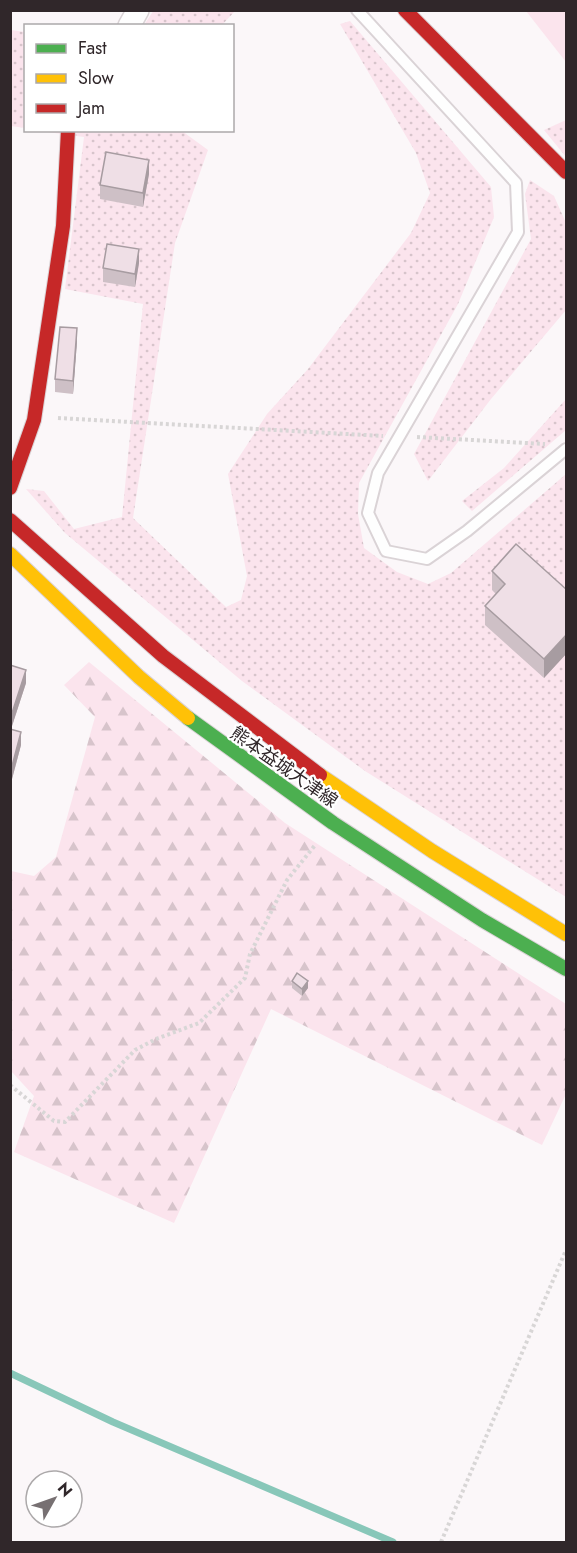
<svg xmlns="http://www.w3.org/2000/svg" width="577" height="1553" font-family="Jost,'Noto Sans JP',sans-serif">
<defs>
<pattern id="grass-dots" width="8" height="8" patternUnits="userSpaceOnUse" patternTransform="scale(1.5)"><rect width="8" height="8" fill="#fbe4ed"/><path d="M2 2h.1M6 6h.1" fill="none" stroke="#d7c4cb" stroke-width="1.8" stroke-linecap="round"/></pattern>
<pattern id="forest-firs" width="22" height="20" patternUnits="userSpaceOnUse" patternTransform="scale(1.5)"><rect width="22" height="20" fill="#fbe4ed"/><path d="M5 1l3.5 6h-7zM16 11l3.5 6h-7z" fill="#d7c4cb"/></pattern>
</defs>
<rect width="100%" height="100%" fill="#fbf7f9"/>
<g fill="url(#grass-dots)">
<polygon points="154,10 235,10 235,11 222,25 144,25"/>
<polygon points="350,21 491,187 494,217 458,304 359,483 358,514 364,548 397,572 428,584 451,573 566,474 566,897 365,771 242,681 65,533 26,489 44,491 74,529 122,517 143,304 65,289 84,137 40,131 182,131 208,150 175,243 133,518 226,607 241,600 247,576 228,474 267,414 308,369 411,233 430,193 416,153 340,24"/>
<polygon points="11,30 25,32 25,128 11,126"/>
<polygon points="566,120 566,157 544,130"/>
<polygon points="530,180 554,196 566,223 566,310 491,399 428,481 414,454 531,239 525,194"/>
<polygon points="566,399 566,430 472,511 462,501 504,468"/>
</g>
<polygon fill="url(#forest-firs)" points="89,662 285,823 566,1004 566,1094 542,1145 271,1009 174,1223 14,1152 34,1096 11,1071 11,871 34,876 56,857 95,717 64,685"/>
<polygon fill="#fbe4ed" points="526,11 566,11 566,62"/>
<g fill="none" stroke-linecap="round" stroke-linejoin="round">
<polyline stroke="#88c7b9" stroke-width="7" points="10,1373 113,1422 393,1542"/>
<defs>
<polyline id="lane" points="357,10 516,183 518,232 378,473 368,513 386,551 427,559 467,531 566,449"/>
<polyline id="street" points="129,26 138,10"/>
<polyline id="fast" points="188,718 333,823 482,920 566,969"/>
<g id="slow">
<polyline points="10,554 139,677 188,718"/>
<polyline points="320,775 432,851 566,934"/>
</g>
<g id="jam">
<polyline points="405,10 566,172"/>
<polyline points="10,488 34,420 63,226 68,130"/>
<polyline points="10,520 163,656 320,775"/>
</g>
</defs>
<use href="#lane" stroke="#dad3d6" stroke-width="14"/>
<use href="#street" stroke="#dad3d6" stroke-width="24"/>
<use href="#fast" stroke="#dad3d6" stroke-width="16"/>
<use href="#slow" stroke="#dad3d6" stroke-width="16"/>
<use href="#jam" stroke="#dad3d6" stroke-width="16"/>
<g stroke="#d8d6d6" stroke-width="4" stroke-dasharray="3 3" stroke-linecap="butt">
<polyline points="58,418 383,436"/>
<polyline points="417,437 545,444"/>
<polyline points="10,1085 54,1121 65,1122 135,1050 156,1039 199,1023 245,978 250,954 287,880 316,844"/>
<polyline points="441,1542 566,1250"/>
</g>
<use href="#lane" stroke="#fefefe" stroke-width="10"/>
<use href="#street" stroke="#fefefe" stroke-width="21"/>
<use href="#fast" stroke="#4caf50" stroke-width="14"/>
<use href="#slow" stroke="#ffc107" stroke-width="14"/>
<use href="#jam" stroke="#c62828" stroke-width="14"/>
</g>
<g fill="#cec0c6">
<polygon points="149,174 143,207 100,199 100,185"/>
<polygon points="139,263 135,287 103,282 103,268"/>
<polygon points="77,341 73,394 55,392 55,379"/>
<polygon points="492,571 567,590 567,653 544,678 485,625 485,606 496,594 492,590"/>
<polygon points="10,665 26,683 12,726 10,725"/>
<polygon points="10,729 21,745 12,779 10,779"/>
<polygon points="292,981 308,988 302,996 292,988"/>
</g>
<g fill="#a79ca1">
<polygon points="149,160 149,174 143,207 143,193"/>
<polygon points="139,249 139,263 135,287 135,274"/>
<polygon points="77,328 77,341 73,394 73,381"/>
<polygon points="567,634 567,653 544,678 544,659"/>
<polygon points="26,670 26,683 12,726 12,713"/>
<polygon points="21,732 21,745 12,779 12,766"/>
<polygon points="308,981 308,988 302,996 302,989"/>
</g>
<g fill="#efdfe6" stroke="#a79ca1" stroke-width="1.5">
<polygon points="106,152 149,160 143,193 100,185"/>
<polygon points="107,244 139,249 135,274 103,268"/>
<polygon points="60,327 77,328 73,381 55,379"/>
<polygon points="516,544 567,590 567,634 544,659 485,606 505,584 492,571"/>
<polygon points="10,665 26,670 12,713 10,712"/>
<polygon points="10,729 21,732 12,766 10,765"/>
<polygon points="297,973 308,981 302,989 292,981"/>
</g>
<g text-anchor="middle" stroke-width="4.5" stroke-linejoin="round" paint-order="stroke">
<g font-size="18" fill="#30272a" stroke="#fff">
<text transform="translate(284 767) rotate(35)" y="6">熊本益城大津線</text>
</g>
</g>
<rect width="577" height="1553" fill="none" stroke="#30272a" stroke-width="24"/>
<rect x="24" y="24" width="210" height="108" fill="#ffffff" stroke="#aca9aa" stroke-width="1.5"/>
<rect x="36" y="44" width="30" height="9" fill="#4caf50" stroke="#aca9aa" stroke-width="1.5"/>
<text x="78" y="54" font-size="18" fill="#30272a">Fast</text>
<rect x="36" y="74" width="30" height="9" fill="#ffc107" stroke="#aca9aa" stroke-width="1.5"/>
<text x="78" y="84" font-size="18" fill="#30272a">Slow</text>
<rect x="36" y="104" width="30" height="9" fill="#c62828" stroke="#aca9aa" stroke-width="1.5"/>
<text x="78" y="114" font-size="18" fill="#30272a">Jam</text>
<g transform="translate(54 1499) rotate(50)"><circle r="28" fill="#ffffff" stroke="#aca9aa" stroke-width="1.5"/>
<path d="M0-4.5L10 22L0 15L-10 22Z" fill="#777072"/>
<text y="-9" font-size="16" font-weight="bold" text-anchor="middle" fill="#30272a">N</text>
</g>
</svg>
